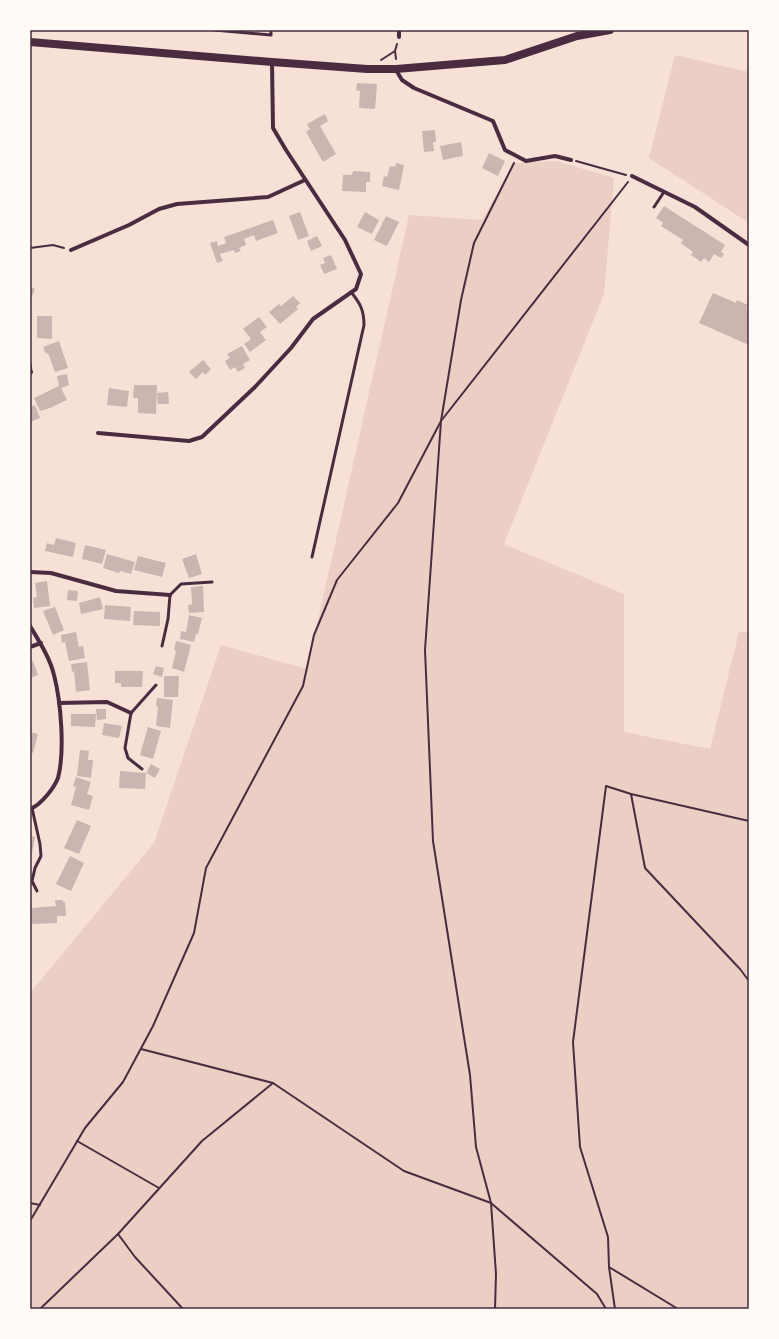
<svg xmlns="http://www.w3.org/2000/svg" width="779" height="1339" font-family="'Exo 2',sans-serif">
<rect width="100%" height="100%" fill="#f7e1d7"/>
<g fill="#ebcfc5">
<polygon points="675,55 749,72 749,223 649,158"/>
<polygon points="556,161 614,178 604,294 504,544 624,594 624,732 710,749 739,632 749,632 749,1309 30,1309 30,993 154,843 221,645 307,669 409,215 482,220 514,163"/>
</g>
<g fill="#ccb4b1">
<polygon points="357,83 377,84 375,109 359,108 360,91 356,90"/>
<polygon points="325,114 328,121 320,126 336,154 323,162 306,132 310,129 307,124"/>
<polygon points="435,130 436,142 433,142 434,151 424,152 422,131"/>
<polygon points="461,142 463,156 443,160 440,146"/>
<polygon points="489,153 505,161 498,176 482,168"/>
<polygon points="396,163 404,165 399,190 382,186 384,176 387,177 390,166 395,167"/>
<polygon points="353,171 370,172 370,182 366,182 366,192 342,191 343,175 352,175"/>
<polygon points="664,206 725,245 721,252 724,254 721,258 714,254 709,262 704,258 701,262 691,255 693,252 681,243 683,240 661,226 663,223 656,218"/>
<polygon points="300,212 309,236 298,240 289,216"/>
<polygon points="365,212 379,220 372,234 357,227"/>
<polygon points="386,216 399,222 387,246 374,240"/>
<polygon points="273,220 278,233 256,241 254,235 244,239 246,245 239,248 241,251 235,253 234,250 220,254 223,261 217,263 210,243 217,241 218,246 226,243 224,237"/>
<polygon points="317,236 322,246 311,251 307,241"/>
<polygon points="331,255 337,269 324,274 320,265 325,263 323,258"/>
<polygon points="30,287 35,289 30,301"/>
<polygon points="713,293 736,303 737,300 748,305 746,309 749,310 749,345 699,323"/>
<polygon points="293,296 300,303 296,307 298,309 280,324 269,312 279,304 281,306"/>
<polygon points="37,316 52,316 52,339 37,338"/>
<polygon points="259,317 267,327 260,332 266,340 250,352 244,344 251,339 243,329"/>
<polygon points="59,341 68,368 55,372 48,353 46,354 43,347"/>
<polygon points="242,346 250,360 243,364 245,368 238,372 235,367 230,370 225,361 230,358 227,354"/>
<polygon points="203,360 211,369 205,375 203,372 196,379 189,372"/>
<polygon points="67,374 69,385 61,388 67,400 50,408 40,411 34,398 59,386 57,376"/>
<polygon points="134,385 157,385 156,414 138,413 138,398 133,398"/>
<polygon points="109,388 129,391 127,407 107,405"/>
<polygon points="168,392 169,404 158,404 157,393"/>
<polygon points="35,405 40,418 30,422 30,407"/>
<polygon points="56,538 76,543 73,557 45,551 47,543 54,545"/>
<polygon points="85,545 106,550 102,564 82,559"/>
<polygon points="107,554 135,562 131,574 120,571 119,573 103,568"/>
<polygon points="196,554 202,574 189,578 182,559"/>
<polygon points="138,556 166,563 162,577 134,570"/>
<polygon points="47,581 50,606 34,608 33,598 37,597 35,583"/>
<polygon points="203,586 204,612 189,613 188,605 192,604 191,587"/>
<polygon points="68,590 78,591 77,601 67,600"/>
<polygon points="100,597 103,609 81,614 79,603"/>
<polygon points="105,605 131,607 130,621 104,619"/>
<polygon points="55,607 64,630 53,635 43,611"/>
<polygon points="134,611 160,612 160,626 133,625"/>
<polygon points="189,615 202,618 198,634 196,634 194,642 180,639 181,631 186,632"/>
<polygon points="76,632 79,647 83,646 85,658 69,661 65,642 62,643 61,635"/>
<polygon points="176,641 191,645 184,672 172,668 176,651 174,650"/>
<polygon points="33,661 38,675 30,678 30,662"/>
<polygon points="87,662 90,690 76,692 74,671 72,672 71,664"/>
<polygon points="156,666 164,668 162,677 153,674"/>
<polygon points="115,671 143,671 142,687 121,687 121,683 115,683"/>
<polygon points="164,676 179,676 178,697 164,697"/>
<polygon points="157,698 173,700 170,728 156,726 158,707 156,706"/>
<polygon points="96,709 106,709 106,719 97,720"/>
<polygon points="71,714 96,714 95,727 71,726"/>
<polygon points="104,723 122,726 119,738 102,735"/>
<polygon points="148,727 161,731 153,759 140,755"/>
<polygon points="30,732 38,734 33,753 30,752"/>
<polygon points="80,750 89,751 88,760 93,760 91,778 77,776"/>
<polygon points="151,764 160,769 155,778 146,773"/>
<polygon points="120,771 146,773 145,789 119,788"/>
<polygon points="76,777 91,782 87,794 93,796 89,810 71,805 76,787 73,786"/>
<polygon points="77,820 91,826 79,854 64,848"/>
<polygon points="30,835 35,837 32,853 30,852"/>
<polygon points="70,856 84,863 71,891 56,884"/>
<polygon points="55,900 63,900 63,902 65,902 66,916 57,916 57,923 32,924 31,908 56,906"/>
</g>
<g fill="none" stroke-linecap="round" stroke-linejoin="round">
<g stroke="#4a2c40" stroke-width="2">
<polyline points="396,59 395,51 397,44"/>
<polyline points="381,60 395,51"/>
<polyline points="576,161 626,175"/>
<polyline points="30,248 53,245 64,248"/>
<polyline points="749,821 631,794 645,868 740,969 749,981"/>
<polyline points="141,1049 273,1083"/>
<polyline points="77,1141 159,1188"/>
<polyline points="30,1203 40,1205"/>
<polyline points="30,1221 85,1128 123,1082 153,1026 194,933 206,868 303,686 314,635 337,580 398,503 441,421 628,182"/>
<polyline points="118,1234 135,1257 183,1309"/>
<polyline points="609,1267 678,1309"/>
<polyline points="40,1309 118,1234 202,1141 273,1083 404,1171 491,1203 597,1294 606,1309"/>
<polyline points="495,1309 496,1274 491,1203 476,1147 470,1075 433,841 425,650 441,421 461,300 474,243 514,163"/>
<polyline points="615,1309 609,1267 608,1237 580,1147 573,1042 606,786 631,794"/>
</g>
<g stroke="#4a2c40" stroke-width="3">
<polyline points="214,30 271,35 271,30"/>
<polyline points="654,207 664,192"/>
<polyline points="30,363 31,372"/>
<path d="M 312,557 L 364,325 C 364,310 360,303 351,292"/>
<polyline points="162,646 168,619 170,595 181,584 212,582"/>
<polyline points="142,769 128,758 125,748 131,713 156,685"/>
<polyline points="32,808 40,844 41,856 35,868 32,881 37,891"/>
</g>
<g stroke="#4a2c40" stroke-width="4">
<polyline points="399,37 399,30"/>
<polyline points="396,70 402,80 414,88 493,121 505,150 526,161 555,156 571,160"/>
<polyline points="632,176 695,207 749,245"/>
<polyline points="71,250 129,225 159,209 177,204 268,197 305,180"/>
<polyline points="30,373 31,372"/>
<polyline points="98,433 189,441 202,437 255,387 291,348 313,319 356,289 361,274 345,240 286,150 273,128 272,62"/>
<polyline points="30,572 51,573 116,591 170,595"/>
<path d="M 30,626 C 39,641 50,658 54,675 C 61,702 65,751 58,778 C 54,788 41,805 30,809"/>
<polyline points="30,647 41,643"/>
<polyline points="59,703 107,702 131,713"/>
</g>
<polyline stroke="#4a2c40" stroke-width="8" points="30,42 272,62 367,69 396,69 505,60 577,36 610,30"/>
</g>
<rect width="779" height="1339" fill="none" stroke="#fffaf5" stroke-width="62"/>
<rect x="31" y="31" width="717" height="1277" fill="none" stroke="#4a2c40" stroke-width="1.5"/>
</svg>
